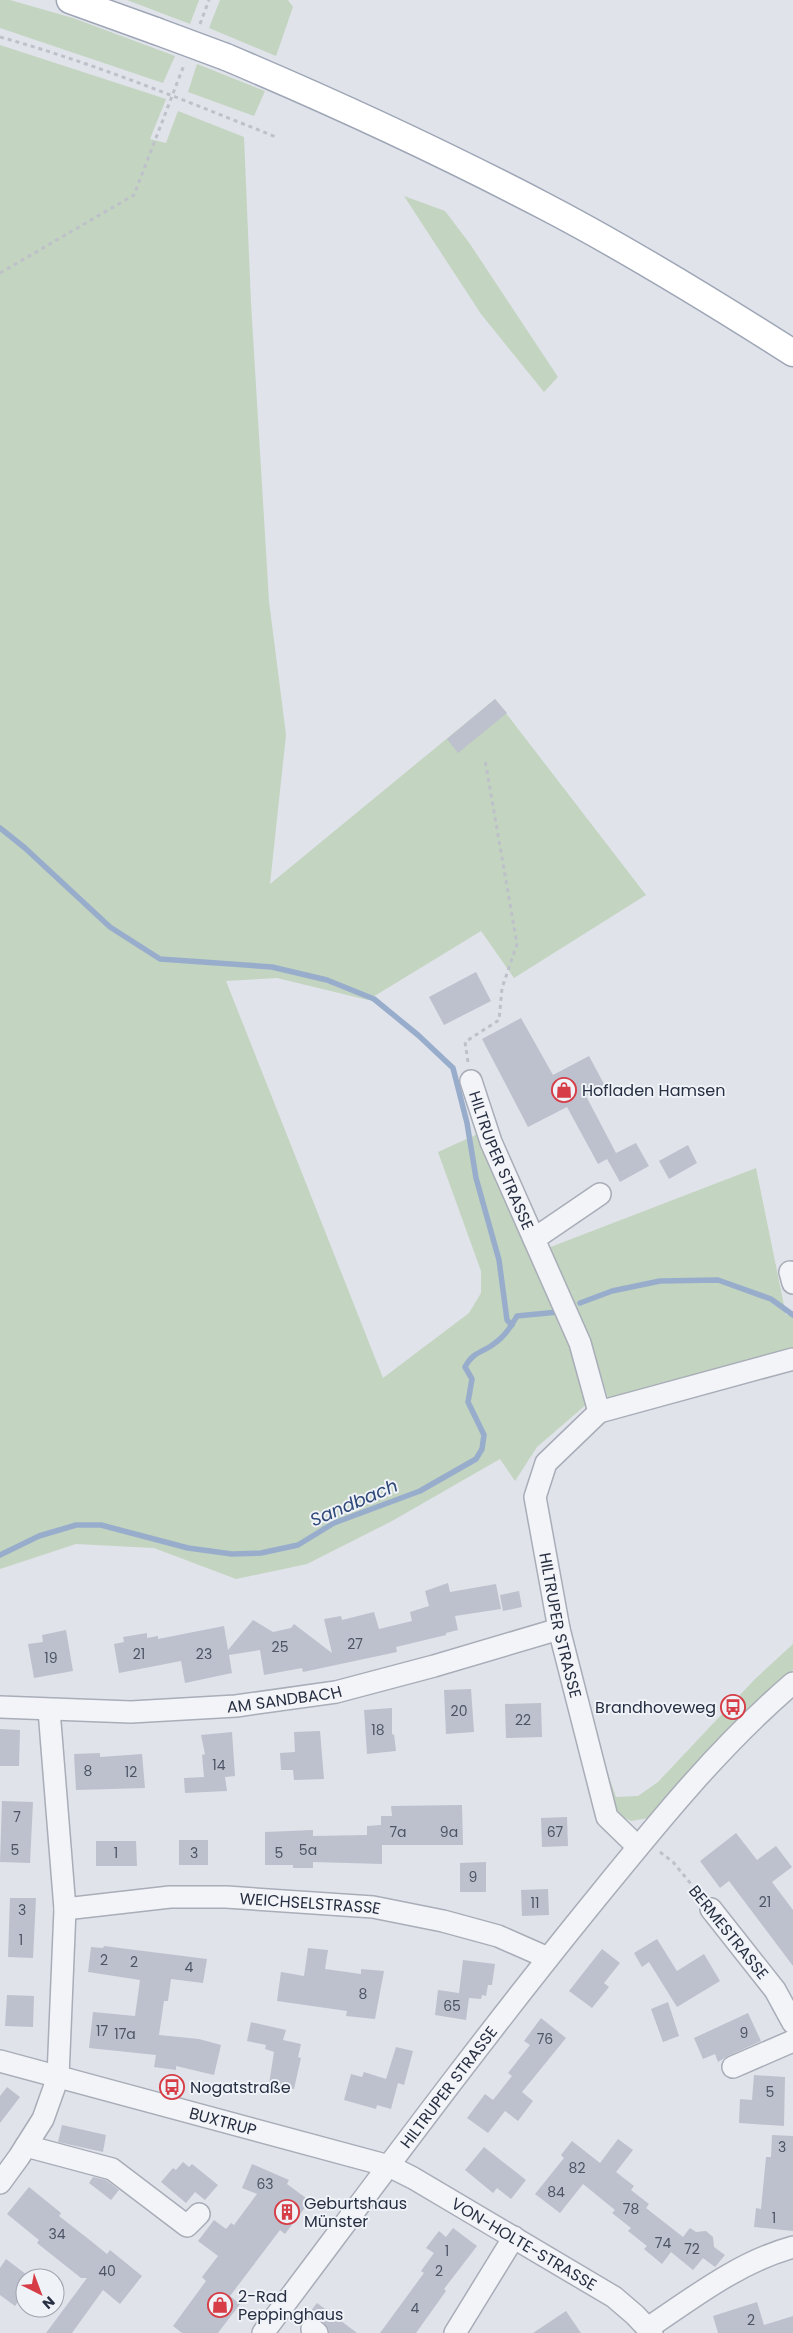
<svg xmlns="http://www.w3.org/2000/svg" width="793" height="2333" font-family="Poppins,sans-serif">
<rect width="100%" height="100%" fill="#e0e3ea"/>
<g fill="#c3d4c0">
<polygon points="0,0 10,0 73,18 175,56 163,83 0,28"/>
<polygon points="127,0 199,0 190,24"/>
<polygon points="220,0 288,0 293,7 276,56 209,28"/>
<polygon points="0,45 166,99 150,139 166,143 178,111 244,137 251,303 269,601 286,735 270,884 495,699 646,895 514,978 481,931 368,1000 277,978 226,981 383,1378 469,1313 481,1293 481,1271 438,1152 480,1133 548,1248 756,1168 786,1315 793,1313 793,1350 609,1401 590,1340 570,1294 581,1290 557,1298 588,1403 537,1447 515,1481 500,1459 392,1521 307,1564 236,1579 154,1548 76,1544 0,1569"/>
<polygon points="197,64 265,91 254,116 188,92"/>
<polygon points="404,196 445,211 470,244 558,377 544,392 481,314"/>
<polygon points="793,1644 793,1670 766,1694 649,1818 631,1821 611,1811 601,1754 616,1797 638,1796 658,1782 755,1679"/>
</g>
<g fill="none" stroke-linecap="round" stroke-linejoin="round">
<g stroke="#98adcc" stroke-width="5.5">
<polyline points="0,828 25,848 110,927 160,959 272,967 327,980 374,999 418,1035 453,1068 467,1123 476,1178 499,1260 507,1320 512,1325"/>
<polyline points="580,1303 612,1291 660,1281 718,1280 771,1299 793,1315"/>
<path d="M 0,1555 L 39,1536 L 76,1525 L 101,1525 L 188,1548 L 232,1554 L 261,1553 L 298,1545 L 334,1523 L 420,1491 L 476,1459 L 482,1449 L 484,1435 L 468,1402 L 472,1379 L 465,1367 C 473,1351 483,1353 495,1343 C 505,1336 511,1327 517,1316 L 558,1312"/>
</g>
</g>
<g fill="#bdc1cd">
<polygon points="495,699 507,713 458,753 447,739"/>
<polygon points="476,972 491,1001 444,1025 429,997"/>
<polygon points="521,1018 553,1075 589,1056 605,1086 586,1096 616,1153 636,1143 649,1166 620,1182 607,1159 598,1164 567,1107 528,1127 482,1039"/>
<polygon points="688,1145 697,1163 669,1179 659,1161"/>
<polygon points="448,1583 450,1592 496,1584 501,1609 455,1616 458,1630 446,1633 446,1635 396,1647 397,1652 303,1672 302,1668 264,1675 260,1650 229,1655 232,1673 185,1683 181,1661 119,1673 114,1644 124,1642 123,1637 147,1633 147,1638 158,1636 158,1639 224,1626 228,1650 253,1620 273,1632 291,1628 294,1624 332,1653 324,1619 341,1616 342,1620 374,1612 379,1629 412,1621 410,1612 429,1606 425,1591"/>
<polygon points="519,1591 522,1607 503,1611 500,1595"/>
<polygon points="66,1630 73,1671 34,1678 28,1644 43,1642 42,1635"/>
<polygon points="471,1689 474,1732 446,1734 444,1690"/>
<polygon points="541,1703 542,1737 506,1738 505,1704"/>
<polygon points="392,1708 392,1735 394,1734 396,1751 367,1754 364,1710"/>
<polygon points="0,1729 20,1730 19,1766 0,1766"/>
<polygon points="320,1731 324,1779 294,1780 293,1770 281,1770 280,1753 295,1752 294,1732"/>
<polygon points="232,1732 235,1776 225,1777 227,1791 185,1793 184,1778 204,1777 202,1755 205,1754 201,1735"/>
<polygon points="100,1753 100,1757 142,1754 145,1788 76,1790 74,1754"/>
<polygon points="2,1801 33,1802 30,1863 0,1862"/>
<polygon points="462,1805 463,1845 382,1845 382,1864 313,1862 313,1868 293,1868 293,1865 265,1865 265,1832 313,1830 313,1836 367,1835 367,1826 381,1825 381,1816 392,1816 391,1806"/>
<polygon points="567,1817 568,1846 542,1847 541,1818"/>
<polygon points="736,1833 757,1860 776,1846 792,1867 772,1882 793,1910 793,1966 729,1881 720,1888 700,1861"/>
<rect x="179" y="1840" width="29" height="25"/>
<polygon points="96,1841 136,1841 137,1866 96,1866"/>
<polygon points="486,1862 486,1892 460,1892 460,1863"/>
<polygon points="548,1889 549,1915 522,1916 521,1890"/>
<polygon points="10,1898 36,1898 33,1958 8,1957"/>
<polygon points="657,1939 677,1971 704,1954 720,1981 677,2007 649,1962 642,1967 634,1953"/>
<polygon points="104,1946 207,1959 203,1983 171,1979 168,2001 164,2001 159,2035 199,2039 221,2045 214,2075 176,2066 176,2070 154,2067 156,2055 89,2048 93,2012 135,2016 140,1980 88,1972 91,1947 103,1948"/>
<polygon points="308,1948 328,1950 325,1969 361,1974 361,1969 384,1971 375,2019 346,2016 347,2011 277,2001 281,1972 304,1976"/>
<polygon points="602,1949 620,1963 604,1983 609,1987 592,2008 569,1991"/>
<polygon points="463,1960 495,1964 492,1985 488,1985 486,1996 482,1995 481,1999 469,1998 466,2020 435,2015 438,1990 459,1993"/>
<polygon points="7,1995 34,1996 33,2027 5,2026"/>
<polygon points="668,2002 679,2036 663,2042 651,2009"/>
<polygon points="748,2013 761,2041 728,2056 718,2062 715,2054 703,2059 694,2038"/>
<polygon points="541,2018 566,2038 522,2092 533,2101 518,2121 505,2111 488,2133 467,2118 485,2094 493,2100 512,2076 508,2073 530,2045 524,2041"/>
<polygon points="251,2022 286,2030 283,2040 301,2044 298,2057 301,2058 294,2089 269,2084 274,2052 265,2049 266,2045 247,2041"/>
<polygon points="396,2047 413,2051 404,2085 398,2083 391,2109 377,2105 376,2109 344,2100 351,2074 362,2077 364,2072 386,2079"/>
<polygon points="754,2075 785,2077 784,2126 739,2123 740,2099 752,2100"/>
<polygon points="7,2087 20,2097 0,2123 0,2096"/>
<polygon points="62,2125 106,2135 103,2152 58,2142"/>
<polygon points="772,2135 793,2136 793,2231 754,2227 756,2208 761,2209 766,2157 771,2157"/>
<polygon points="618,2139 633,2150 616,2172 634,2186 631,2190 649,2204 646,2208 683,2237 690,2228 696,2232 706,2231 713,2237 714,2247 725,2255 715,2267 703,2258 693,2270 671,2252 662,2264 644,2249 647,2246 628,2231 631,2228 612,2213 615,2210 583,2184 560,2213 535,2194 564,2158 561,2155 572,2141 600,2163"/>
<polygon points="484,2147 526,2180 511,2199 497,2188 493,2193 465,2170"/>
<polygon points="183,2162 189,2167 192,2164 218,2185 205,2200 195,2192 186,2203 161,2182 173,2168 176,2170"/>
<polygon points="252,2164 289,2180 287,2184 310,2201 285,2234 280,2230 230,2296 240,2304 218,2333 182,2333 173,2326 206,2281 202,2277 218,2256 198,2241 214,2220 226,2229 231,2223 234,2225 257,2194 242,2188"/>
<polygon points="93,2177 106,2180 119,2190 111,2200 89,2183"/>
<polygon points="29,2187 61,2213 59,2216 91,2241 107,2254 110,2250 142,2276 120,2304 103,2290 72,2333 46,2333 87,2278 81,2278 37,2243 39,2240 7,2214"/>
<polygon points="453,2228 477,2246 444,2289 446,2291 416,2333 380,2333 424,2273 421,2271 434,2253 426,2248 439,2231 446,2237"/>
<polygon points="6,2259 31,2278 25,2278 25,2292 15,2306 0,2295 0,2268"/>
<polygon points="757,2302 764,2325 793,2316 793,2333 718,2333 713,2316"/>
<polygon points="317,2303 332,2314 357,2333 329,2333 328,2328 320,2319 306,2317"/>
<polygon points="566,2311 581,2333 533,2333"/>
</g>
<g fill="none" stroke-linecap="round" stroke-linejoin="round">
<defs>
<g id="minor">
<path id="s1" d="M 471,1081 L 491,1142 L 580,1343 L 599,1412 L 793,1359"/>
<polyline points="534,1239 600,1194"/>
<polyline points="790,1272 793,1283"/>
<path id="s2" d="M 599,1412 L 546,1463 L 535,1497 L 559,1629 L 607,1817 L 638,1847"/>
<path id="s3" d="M 0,1707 L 131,1712 L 236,1706 L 336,1692 L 434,1666 L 559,1629"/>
<path id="s4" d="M 65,1909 L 170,1897 L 226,1897 L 373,1907 L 443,1921 L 498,1936 L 548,1958"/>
<polyline points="711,1909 775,1990 793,2023"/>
<path id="s5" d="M 0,2061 L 389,2166 L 413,2178 L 614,2297 L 635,2315 L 652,2333"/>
<polyline points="733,2067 793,2041"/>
<polyline points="26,2146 112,2169 187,2226 199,2214"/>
<polyline points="0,2183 19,2157 43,2119 58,2077 65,1909 49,1710"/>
<path d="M 648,2328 C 694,2297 739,2262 793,2247"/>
<polyline points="312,2329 317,2333"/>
<path id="s6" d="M 263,2333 C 370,2191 475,2048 586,1911 C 651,1831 715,1750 793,1683"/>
<polyline points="455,2333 514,2237"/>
</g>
<g id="major">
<polyline points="70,0 156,31"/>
<path d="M 226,57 C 335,103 443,153 548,208 C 632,252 713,302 793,353"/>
</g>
</defs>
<use href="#minor" stroke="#a8adb8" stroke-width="24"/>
<use href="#major" stroke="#9ea6b6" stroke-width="29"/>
<g stroke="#bec1c9" stroke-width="3" stroke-dasharray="4 4" stroke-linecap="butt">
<polyline points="200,24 209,0"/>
<path d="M 0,37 C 94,63 186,101 276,137"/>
<polyline points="0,273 134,195 184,65"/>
<polyline points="468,1062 465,1042 499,1020 502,988 517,944 485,760"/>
<polyline points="660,1852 673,1862 700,1895"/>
</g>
<use href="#minor" stroke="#f3f4f8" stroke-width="21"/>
<use href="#major" stroke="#fff" stroke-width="26"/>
<defs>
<polyline id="major-bridge" points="156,31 226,57"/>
</defs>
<use href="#major-bridge" stroke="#9ea6b6" stroke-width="29" stroke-linecap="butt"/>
<use href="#major-bridge" stroke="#fff" stroke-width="26"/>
</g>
<defs>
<symbol id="shop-ring" viewBox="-11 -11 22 22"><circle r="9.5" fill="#eff2f7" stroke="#d63d46" stroke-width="1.5"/><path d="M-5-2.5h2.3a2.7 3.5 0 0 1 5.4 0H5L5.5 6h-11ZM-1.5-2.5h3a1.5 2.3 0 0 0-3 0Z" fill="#d63d46"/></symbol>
<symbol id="bus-ring" viewBox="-11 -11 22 22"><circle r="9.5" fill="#eff2f7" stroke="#d63d46" stroke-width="1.5"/><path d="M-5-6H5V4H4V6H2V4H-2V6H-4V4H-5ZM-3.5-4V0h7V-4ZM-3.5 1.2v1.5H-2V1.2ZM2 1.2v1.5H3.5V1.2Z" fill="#d63d46"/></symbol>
<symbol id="building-ring" viewBox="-11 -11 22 22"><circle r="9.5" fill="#eff2f7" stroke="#d63d46" stroke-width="1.5"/><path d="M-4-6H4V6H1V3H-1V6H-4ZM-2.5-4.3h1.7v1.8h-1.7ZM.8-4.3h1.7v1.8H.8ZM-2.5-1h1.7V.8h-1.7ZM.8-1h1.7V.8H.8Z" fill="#d63d46"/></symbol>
</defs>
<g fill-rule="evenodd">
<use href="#shop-ring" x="550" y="1076" width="28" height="28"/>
<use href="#bus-ring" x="719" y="1693" width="28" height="28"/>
<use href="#bus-ring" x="158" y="2073" width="28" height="28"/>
<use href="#building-ring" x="273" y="2198" width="28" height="28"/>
<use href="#shop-ring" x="206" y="2291" width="28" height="28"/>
</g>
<g text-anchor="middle" stroke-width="4" stroke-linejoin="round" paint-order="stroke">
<g font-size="14" fill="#4c5465">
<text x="355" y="1649">27</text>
<text x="280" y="1652">25</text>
<text x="139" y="1659">21</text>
<text x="204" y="1659">23</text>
<text x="51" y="1663">19</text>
<text x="459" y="1716">20</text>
<text x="523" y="1725">22</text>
<text x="378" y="1735">18</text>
<text x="219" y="1770">14</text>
<text x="88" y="1776">8</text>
<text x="131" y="1777">12</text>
<text x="17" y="1822">7</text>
<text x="398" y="1837">7a</text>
<text x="449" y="1837">9a</text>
<text x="555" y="1837">67</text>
<text x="15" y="1855">5</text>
<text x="308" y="1855">5a</text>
<text x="116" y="1858">1</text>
<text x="194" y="1858">3</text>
<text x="279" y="1858">5</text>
<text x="473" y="1882">9</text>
<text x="765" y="1907">21</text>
<text x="535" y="1908">11</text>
<text x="22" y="1915">3</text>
<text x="21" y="1945">1</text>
<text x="104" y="1965">2</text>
<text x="134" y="1967">2</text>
<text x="189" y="1972">4</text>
<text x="363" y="1999">8</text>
<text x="452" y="2011">65</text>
<text x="102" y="2036">17</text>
<text x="744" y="2038">9</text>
<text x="125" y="2039">17a</text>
<text x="545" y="2044">76</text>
<text x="770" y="2097">5</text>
<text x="782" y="2152">3</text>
<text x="577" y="2173">82</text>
<text x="265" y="2189">63</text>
<text x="556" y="2197">84</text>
<text x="631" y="2214">78</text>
<text x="774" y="2223">1</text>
<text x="57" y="2239">34</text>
<text x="663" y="2248">74</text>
<text x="692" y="2254">72</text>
<text x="447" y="2256">1</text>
<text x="107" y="2276">40</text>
<text x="439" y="2276">2</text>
<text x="415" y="2313">4</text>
<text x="751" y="2325">2</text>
</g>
<g font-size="16" fill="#272f42" stroke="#eff2f7" text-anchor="start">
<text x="582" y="1096">Hofladen Hamsen</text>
<text x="716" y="1713" text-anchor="end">Brandhoveweg</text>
<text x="190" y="2093">Nogatstraße</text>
<text x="304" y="2209">Geburtshaus<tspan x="304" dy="18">Münster</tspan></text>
<text x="238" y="2302">2-Rad<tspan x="238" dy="18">Peppinghaus</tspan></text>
</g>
<g font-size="16" fill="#272f42" stroke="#eff2f7">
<text dy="6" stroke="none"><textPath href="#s1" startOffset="85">HILTRUPER STRASSE</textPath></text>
<text dy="6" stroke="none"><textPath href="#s2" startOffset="240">HILTRUPER STRASSE</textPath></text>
<text dy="6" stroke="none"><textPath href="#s3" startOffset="285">AM SANDBACH</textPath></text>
<text dy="6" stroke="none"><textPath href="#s4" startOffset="246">WEICHSELSTRASSE</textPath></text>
<text transform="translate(729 1932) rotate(51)" y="6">BERMESTRASSE</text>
<text dy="6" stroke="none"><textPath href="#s6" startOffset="308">HILTRUPER STRASSE</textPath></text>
<text dy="6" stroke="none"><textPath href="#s5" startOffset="231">BUXTRUP</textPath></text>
<text dy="6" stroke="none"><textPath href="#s5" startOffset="559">VON-HOLTE-STRASSE</textPath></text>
</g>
<g font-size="18" font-style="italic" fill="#2f4978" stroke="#eff2f7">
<text transform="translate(354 1503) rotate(-23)" y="6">Sandbach</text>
</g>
</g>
<g transform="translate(40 2293) rotate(138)"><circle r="24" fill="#eff2f7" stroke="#9fa4af"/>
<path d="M0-4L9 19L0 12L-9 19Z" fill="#d63d46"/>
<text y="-8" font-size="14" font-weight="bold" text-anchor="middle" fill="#272f42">N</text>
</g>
</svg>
